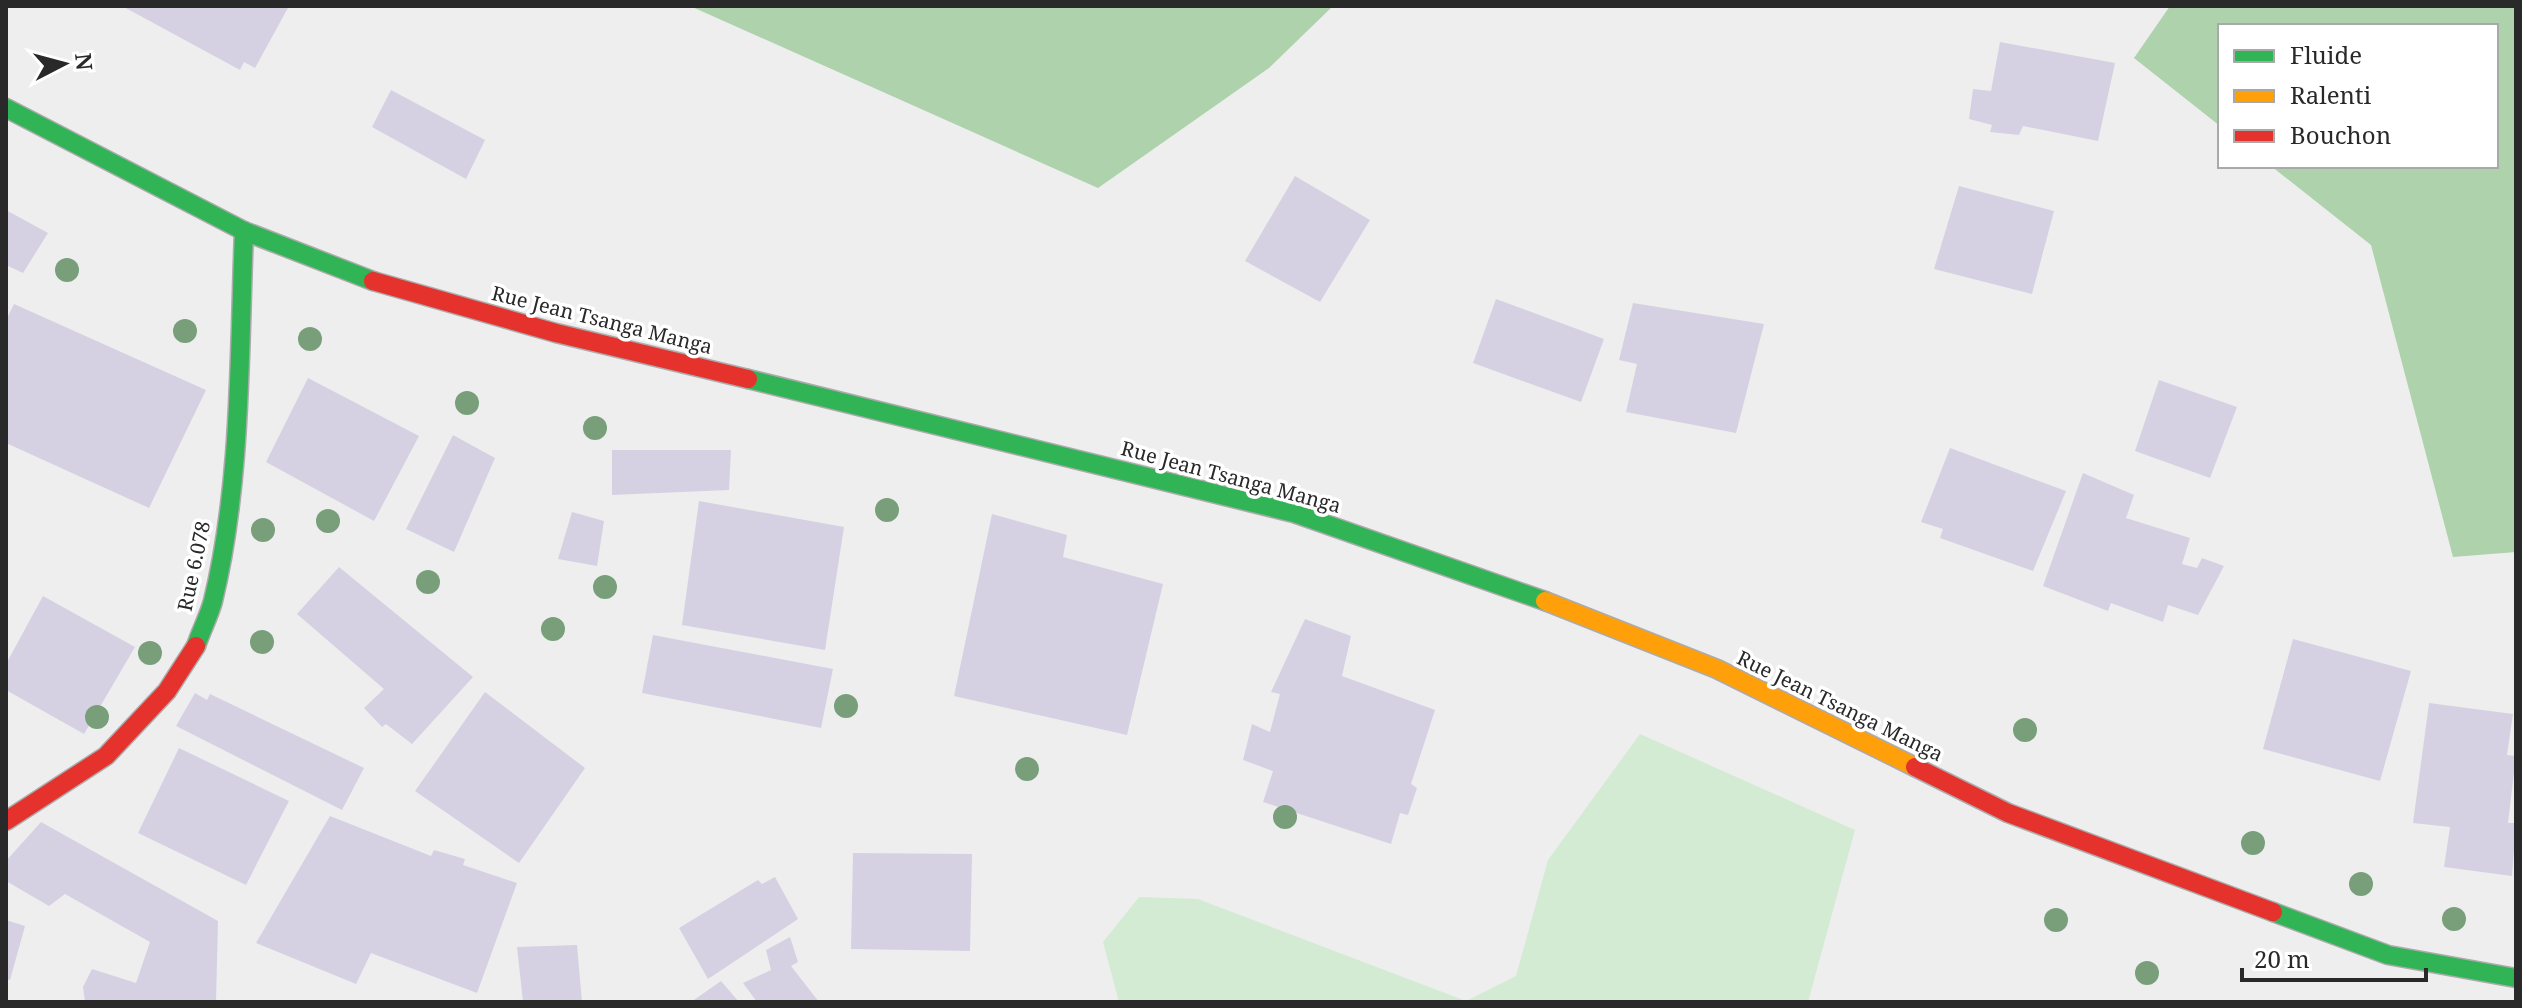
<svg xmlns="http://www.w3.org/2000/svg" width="2522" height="1008" font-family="'Noto Serif',serif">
<rect width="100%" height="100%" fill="#eeeeef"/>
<polygon fill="#d3ebd2" points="1640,734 1855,830 1808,1002 1119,1002 1103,942 1139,897 1198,899 1466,1001 1516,976 1548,860"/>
<g fill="#add2ac">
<polygon points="690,6 1333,6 1269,68 1098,188"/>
<polygon points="2170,6 2516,6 2516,552 2453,557 2371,245 2271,166 2496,166 2496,26 2220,26 2220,126 2134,58"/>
</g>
<g fill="#d6d1e2">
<polygon points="122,6 289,6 255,68 244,62 240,70"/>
<polygon points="2000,42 2115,63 2098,141 2023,126 2019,135 1990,132 1992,125 1969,119 1973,89 1991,91"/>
<polygon points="391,90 485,140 466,179 372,127"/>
<polygon points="1295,176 1370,220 1320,302 1245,261"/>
<polygon points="1959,186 2054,211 2032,294 1934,269"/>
<polygon points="6,210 48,233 23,273 6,265"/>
<polygon points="1496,299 1604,339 1581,402 1473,363"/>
<polygon points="1633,303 1764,324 1736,433 1626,412 1637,364 1619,360"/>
<polygon points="14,304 206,390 149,508 6,443 6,320"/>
<polygon points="308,378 419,436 374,521 266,462"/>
<polygon points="2159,380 2237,407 2210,478 2135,451"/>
<polygon points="453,435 495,458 454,552 406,529"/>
<polygon points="1950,448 2066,491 2033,571 1940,538 1943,529 1921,522"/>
<polygon points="612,450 731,450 729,490 612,495"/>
<polygon points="2083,473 2134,495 2126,518 2190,538 2182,564 2197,568 2202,558 2224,566 2198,615 2168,605 2163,622 2111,603 2108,611 2043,586"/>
<polygon points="699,501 844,527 825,650 682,625"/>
<polygon points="572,512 604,521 597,566 558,559"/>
<polygon points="992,514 1067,535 1063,557 1163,584 1127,735 954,696"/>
<polygon points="339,567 473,677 412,744 386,724 382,727 364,708 384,689 297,614"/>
<polygon points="43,596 135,647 84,734 6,690 6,664"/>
<polygon points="1305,619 1351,636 1342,676 1435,710 1411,784 1417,788 1408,815 1400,813 1391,844 1263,802 1273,771 1243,760 1252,724 1270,732 1280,694 1271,692"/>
<polygon points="653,635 833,669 821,728 642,693"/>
<polygon points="2293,639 2411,671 2380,781 2263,749"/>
<polygon points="485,692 585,768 519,863 415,791"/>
<polygon points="195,693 207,700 210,694 364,768 342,810 176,726"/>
<polygon points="2429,703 2513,714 2507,755 2516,756 2508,823 2516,823 2512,876 2444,867 2450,827 2413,823"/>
<polygon points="179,748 289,801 246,885 138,833"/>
<polygon points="330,816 431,856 434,850 465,859 463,865 517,883 477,993 371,953 356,984 256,943"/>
<polygon points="41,822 218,921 216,1002 85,1002 83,987 92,969 136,983 150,942 65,894 49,906 6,881 6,861"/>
<polygon points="853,853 972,854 970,951 851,949"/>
<polygon points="775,877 798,919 708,979 679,928 758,880 762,884"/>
<polygon points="6,920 25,926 10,980 6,979"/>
<polygon points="790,937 798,962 791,966 819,1002 757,1002 743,983 771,970 766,950"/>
<polygon points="577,945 582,1002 523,1002 517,947"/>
<polygon points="721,981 739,1002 691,1002"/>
</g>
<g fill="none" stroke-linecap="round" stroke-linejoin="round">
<defs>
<g id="fast">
<polyline points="6,108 244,231 373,281"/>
<polyline points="748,379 1294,513 1545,601"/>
<path d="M 196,646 C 201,631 209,616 213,601 C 242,482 239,352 244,231"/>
<polyline points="2273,912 2388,955 2516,978"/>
</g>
<polyline id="slow" points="1545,601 1717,669 1915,767"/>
<g id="jam">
<polyline points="373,281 556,333 748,379"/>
<polyline points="1915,767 2008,813 2273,912"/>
<polyline points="6,821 106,756 167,691 196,646"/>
</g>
</defs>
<use href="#fast" stroke="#ababac" stroke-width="21"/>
<use href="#slow" stroke="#ababac" stroke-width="21"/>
<use href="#jam" stroke="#ababac" stroke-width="21"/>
<use href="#fast" stroke="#30b455" stroke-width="18"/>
<use href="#slow" stroke="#ff9f0a" stroke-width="18"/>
<use href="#jam" stroke="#e5322d" stroke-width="18"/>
</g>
<g fill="#789f7a">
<circle cx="67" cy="270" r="12"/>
<circle cx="185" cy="331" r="12"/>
<circle cx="310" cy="339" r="12"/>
<circle cx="467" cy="403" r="12"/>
<circle cx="595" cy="428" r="12"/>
<circle cx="887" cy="510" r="12"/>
<circle cx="328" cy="521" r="12"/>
<circle cx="263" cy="530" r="12"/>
<circle cx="428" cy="582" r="12"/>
<circle cx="605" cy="587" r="12"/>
<circle cx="553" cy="629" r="12"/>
<circle cx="262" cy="642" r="12"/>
<circle cx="150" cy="653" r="12"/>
<circle cx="846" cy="706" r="12"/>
<circle cx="97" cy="717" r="12"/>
<circle cx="2025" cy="730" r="12"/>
<circle cx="1027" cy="769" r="12"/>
<circle cx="1285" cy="817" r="12"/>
<circle cx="2253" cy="843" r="12"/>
<circle cx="2361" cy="884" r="12"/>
<circle cx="2454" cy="919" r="12"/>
<circle cx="2056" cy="920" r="12"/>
<circle cx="2147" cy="973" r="12"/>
</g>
<g text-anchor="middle" stroke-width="7" stroke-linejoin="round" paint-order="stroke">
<g font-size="20" fill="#29292a" stroke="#fff">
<text transform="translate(602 320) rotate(14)" y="7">Rue Jean Tsanga Manga</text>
<text transform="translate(1231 477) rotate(15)" y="7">Rue Jean Tsanga Manga</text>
<text transform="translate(194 566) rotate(-78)" y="7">Rue 6.078</text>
<text transform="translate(1840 706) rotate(26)" y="7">Rue Jean Tsanga Manga</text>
</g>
</g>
<rect width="2522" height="1008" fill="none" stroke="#29292a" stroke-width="16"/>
<rect x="2218" y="24" width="280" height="144" fill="#ffffff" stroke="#a9a9aa" stroke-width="2"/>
<rect x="2234" y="50" width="40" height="12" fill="#30b455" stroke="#a9a9aa" stroke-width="2"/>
<text x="2290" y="64" font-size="24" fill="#29292a">Fluide</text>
<rect x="2234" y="90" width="40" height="12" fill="#ff9f0a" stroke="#a9a9aa" stroke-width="2"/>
<text x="2290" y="104" font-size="24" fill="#29292a">Ralenti</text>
<rect x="2234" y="130" width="40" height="12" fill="#e5322d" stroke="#a9a9aa" stroke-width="2"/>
<text x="2290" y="144" font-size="24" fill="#29292a">Bouchon</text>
<g transform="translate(64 64) rotate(84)" stroke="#ffffff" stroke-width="6" paint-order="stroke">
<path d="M0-6L14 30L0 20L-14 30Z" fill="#29292a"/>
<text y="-12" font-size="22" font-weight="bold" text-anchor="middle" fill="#29292a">N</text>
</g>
<path d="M2242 968v12h184v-12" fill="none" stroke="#29292a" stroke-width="4"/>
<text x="2254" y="968" font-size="24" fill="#29292a" stroke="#ffffff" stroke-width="6" paint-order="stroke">20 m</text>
</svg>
